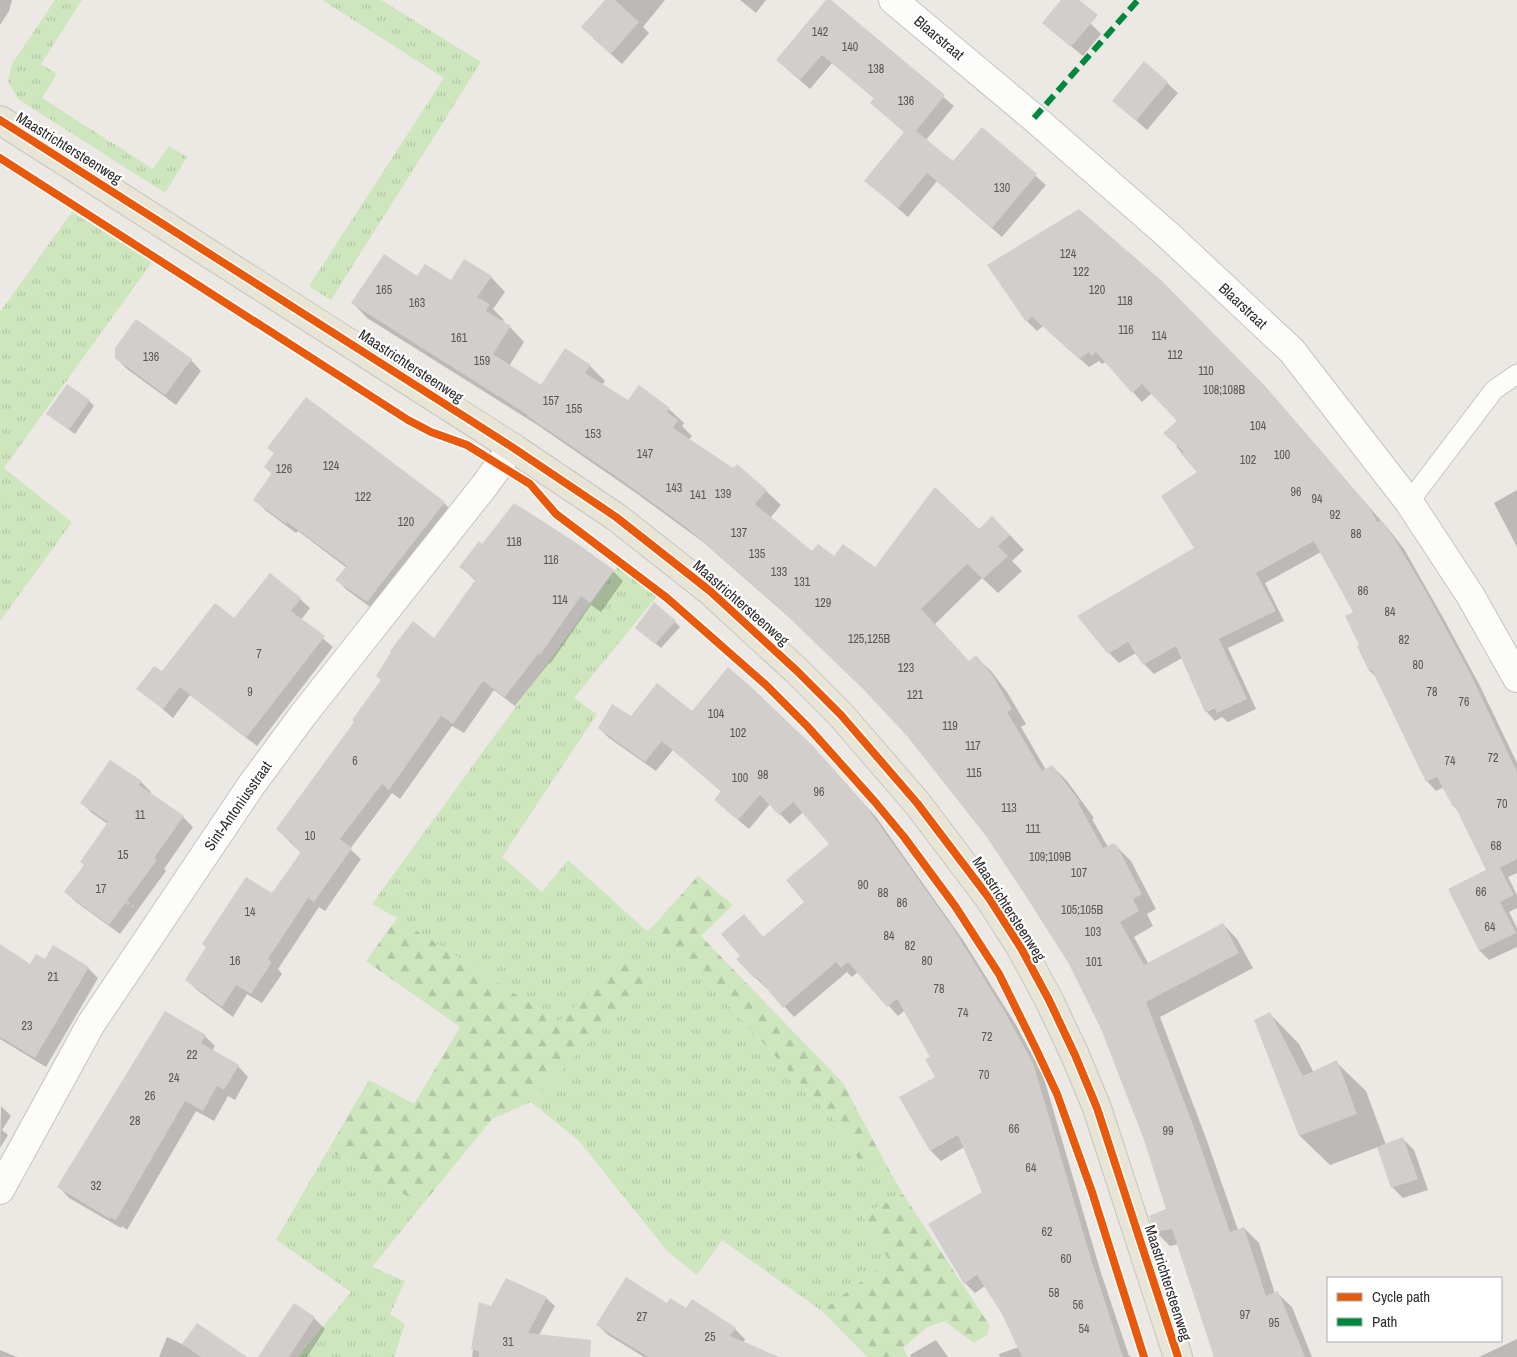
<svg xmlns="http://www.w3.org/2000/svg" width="1517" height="1357" font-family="'Archivo Narrow',sans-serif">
<defs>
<pattern id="grass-tufts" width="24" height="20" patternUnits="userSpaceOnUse" patternTransform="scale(1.25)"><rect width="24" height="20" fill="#cee6be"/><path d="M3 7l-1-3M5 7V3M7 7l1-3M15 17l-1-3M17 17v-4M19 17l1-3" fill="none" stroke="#b1c6a4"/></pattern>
<pattern id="forest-firs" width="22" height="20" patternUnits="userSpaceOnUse" patternTransform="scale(1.25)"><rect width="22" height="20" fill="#cee6be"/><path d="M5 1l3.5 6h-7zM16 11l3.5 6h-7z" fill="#b1c6a4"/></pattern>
</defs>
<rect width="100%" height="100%" fill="#ece8e4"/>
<g fill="url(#grass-tufts)">
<polygon points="55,0 82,0 41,64 57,74 42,98 153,169 169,146 187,157 165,193 18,99 8,81 12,64"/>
<polygon points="322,0 381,0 481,62 331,300 309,286 444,78"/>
<polygon points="72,212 152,262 4,468 72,522 0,621 0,312"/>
<polygon points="618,566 658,595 574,698 597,714 502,857 542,892 568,860 647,931 654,925 837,1123 864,1168 883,1159 903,1194 862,1215 889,1260 822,1311 722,1240 697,1275 668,1252 579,1141 531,1102 646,982 621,961 559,1022 397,918 372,904"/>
<polygon points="328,1150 422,1205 372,1267 405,1281 390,1314 405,1324 394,1357 298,1357 351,1292 276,1240"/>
</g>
<g fill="url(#forest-firs)">
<polygon points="698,876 733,905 701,936 843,1083 883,1159 864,1169 837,1123 654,925"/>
<polygon points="397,918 559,1022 621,961 647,982 531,1102 492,1119 422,1205 328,1150 369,1080 414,1104 460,1027 366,961"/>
<polygon points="903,1194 990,1326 987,1335 974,1343 944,1321 926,1328 903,1348 908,1357 867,1357 822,1311 889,1260 862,1215"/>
</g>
<g fill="#0003" fill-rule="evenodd">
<polygon points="0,0 12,0 9,11 0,25"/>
<polygon points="606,0 665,0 643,27 649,33 622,64 593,38"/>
<polygon points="740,0 766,0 756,13"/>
<polygon points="827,0 954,106 926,140 954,163 982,129 1046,185 1002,237 937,181 908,217 866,181 905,133 872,103 875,99 832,63 810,89 787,69"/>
<polygon points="1091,24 1101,34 1083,56 1055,33"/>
<polygon points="1167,83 1178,93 1147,130 1113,100"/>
<path d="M 989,266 L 1274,397 L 1390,531 L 1404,549 L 1445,621 L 1480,686 L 1517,763 L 1517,873 L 1508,877 L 1517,895 L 1517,908 L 1509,912 L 1517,928 L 1517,947 L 1489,960 L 1480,951 L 1449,889 L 1487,870 L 1459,812 L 1454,806 L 1444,787 L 1436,791 L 1427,781 L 1377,678 L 1370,671 L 1358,647 L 1361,646 L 1355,613 L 1321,552 L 1265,583 L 1284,621 L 1228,648 L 1256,709 L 1228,722 L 1222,717 L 1215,721 L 1206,711 L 1182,658 L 1154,674 L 1144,664 L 1136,653 L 1119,663 L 1109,653 L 1196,549 L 1198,473 L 1176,446 L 1177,446 L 1178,421 L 1152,393 L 1142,402 L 1106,362 L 1102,364 L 1099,361 L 1089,367 L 1043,326 L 1037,331 L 1027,321 ZM 1220,705 L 1208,711 L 1208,709 Z"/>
<polygon points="491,277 505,292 493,309 504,320 502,323 510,327 524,342 509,366 542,387 590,366 605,381 602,385 629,402 669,409 684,423 682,426 692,436 689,439 766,491 781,505 770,518 812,553 875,568 979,530 1007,532 1024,550 1012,561 1022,571 998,593 982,578 935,624 970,663 976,657 991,671 1007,692 1026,724 1021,727 1046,770 1052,766 1067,781 1094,818 1092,819 1108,847 1116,846 1131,861 1156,909 1147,914 1153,926 1134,937 1148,963 1223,924 1237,939 1253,968 1160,1017 1206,1138 1238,1230 1244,1228 1259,1243 1275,1294 1277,1293 1292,1307 1312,1357 1216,1357 1179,1244 1170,1246 1155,1231 1167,1209 1145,1140 1103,1028 1070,964 987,835 908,735 871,696 790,618 703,542 636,493 539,426 367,318 353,303 418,278 451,282"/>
<polygon points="116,358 191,360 201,371 176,405 127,369"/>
<polygon points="89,401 94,406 75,434 48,414"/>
<polygon points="269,448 444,503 454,513 377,612 347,590 337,580 347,568 298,531 296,533 265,510 255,499 273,475 265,467 275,454"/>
<polygon points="1517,490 1517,547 1494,503"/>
<polygon points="482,546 613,571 623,581 601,612 591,605 550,664 549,663 515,706 494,690 464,733 452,726 400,799 392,793 350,849 361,859 325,911 319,907 278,969 282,974 262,1003 247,994 233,1017 197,990 187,980 272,895 302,854 277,829 435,640 476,581 461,567"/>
<polygon points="300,599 310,608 301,620 333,647 257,746 190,695 173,718 138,688 162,673 234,620"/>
<polygon points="675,622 680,627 661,648 642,632"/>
<polygon points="692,712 823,758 876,817 963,940 1016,1025 1043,1075 1101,1273 1129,1356 1132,1357 1000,1357 999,1354 1019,1347 1003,1313 985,1286 975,1293 965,1283 983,1192 964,1147 941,1161 931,1151 901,1097 937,1078 931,1057 905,1010 898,1016 858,972 852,977 847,972 794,1017 767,987 766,988 756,978 741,957 744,916 764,938 806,902 830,844 803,812 790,824 770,804 749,829 726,810 722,792 673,750 656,771 609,738 599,728 631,717"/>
<polygon points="141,782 151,792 150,794 183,817 193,827 164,869 166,871 120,934 76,902 66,892 85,865 108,824 92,813 82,803"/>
<polygon points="0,946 30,966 45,961 88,968 98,978 46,1067 0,1039"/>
<polygon points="1270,1014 1299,1044 1314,1073 1336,1062 1366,1091 1386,1145 1403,1139 1414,1150 1428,1190 1403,1198 1392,1187 1378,1147 1330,1165 1300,1136 1256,1020"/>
<polygon points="205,1036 215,1046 212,1051 238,1066 248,1077 235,1100 228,1096 214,1121 196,1111 127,1230 122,1226 121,1228 69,1198 59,1187"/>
<polygon points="0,1105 11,1116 2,1130 8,1135 0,1148 1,1106"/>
<polygon points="546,1298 555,1306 539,1335 551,1357 472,1357 480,1304 491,1308"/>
<polygon points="294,1305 314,1318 325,1329 307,1357 262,1357"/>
<polygon points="668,1305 686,1310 735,1329 745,1339 743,1343 778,1357 644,1357 608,1335 598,1325"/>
<polygon points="167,1337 184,1345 244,1357 159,1357"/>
<polygon points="1517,1339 1517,1357 1479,1357"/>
<polygon points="936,1340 948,1357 911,1357 910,1355"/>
<polygon points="0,1350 17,1357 0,1357"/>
</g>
<g fill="#d1cecb">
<polygon points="605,0 615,0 639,22 611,54 581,27"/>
<polygon points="826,0 831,0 945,95 916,131 953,161 982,127 1037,174 992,228 927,173 898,208 864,181 904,132 870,103 874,98 822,55 800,80 776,60"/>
<polygon points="1061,0 1079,0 1098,15 1071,47 1042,23"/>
<polygon points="1144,61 1168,82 1136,121 1112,101"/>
<polygon points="1079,209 1163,282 1265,386 1370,508 1377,522 1381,520 1394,538 1425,590 1471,675 1517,772 1517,859 1500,868 1514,895 1500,902 1516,933 1479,951 1448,889 1486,870 1455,806 1453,807 1437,777 1426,782 1372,670 1369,671 1357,646 1359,645 1345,616 1353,612 1314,541 1256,573 1276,611 1219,639 1247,699 1217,713 1214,707 1205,712 1176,646 1143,665 1128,642 1108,654 1077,616 1194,548 1161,496 1197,472 1181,454 1184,452 1163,433 1177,421 1142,384 1132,393 1096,352 1092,356 1089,352 1079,359 1032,317 1026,322 987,265"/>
<polygon points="384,254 417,276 425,264 451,280 464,259 492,276 477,297 490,304 486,311 511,326 493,354 541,385 565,348 591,365 585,373 628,400 639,385 670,408 667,412 678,420 673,428 733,468 737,464 767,490 755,504 812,551 818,544 834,556 843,544 875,567 935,487 979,529 992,516 1010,535 998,546 1008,556 983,579 967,564 921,609 969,661 976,655 993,676 1012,709 1007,712 1042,771 1052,765 1080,802 1078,803 1103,848 1113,843 1115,845 1116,844 1142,894 1133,899 1139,911 1120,922 1144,965 1223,923 1239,953 1146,1002 1192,1122 1230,1232 1244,1227 1266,1296 1278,1291 1305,1357 1214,1357 1172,1229 1154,1232 1149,1216 1166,1209 1144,1140 1101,1029 1069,964 1024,893 986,836 907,736 864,690 774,603 687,528 620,479 527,416 528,415 351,303"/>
<polygon points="136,319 192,359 165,395 115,358 115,348"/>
<polygon points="67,384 90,400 69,430 46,414"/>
<polygon points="306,397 445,502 367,602 335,580 347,566 287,522 286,524 253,500 272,473 264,467 274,453 267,448"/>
<polygon points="514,503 575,542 614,570 590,603 581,596 540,655 538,654 505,697 483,681 453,724 441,716 389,790 382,784 340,839 352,848 314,902 308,898 268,959 272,962 251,994 236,985 222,1007 185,980 206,947 202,944 246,877 272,893 301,852 292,845 293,843 276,829 354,722 352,720 381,680 376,676 391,652 390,651 413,621 434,638 476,579 459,567 479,541 482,544"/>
<polygon points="270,573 301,598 291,611 325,636 246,738 180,687 163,709 136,689 154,666 162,671 215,603 234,618"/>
<polygon points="654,602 676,621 655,644 635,628"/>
<polygon points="728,667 750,686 813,746 866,806 953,928 1006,1014 1033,1063 1092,1262 1123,1357 1022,1357 1002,1314 977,1275 964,1284 928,1224 982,1192 958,1135 930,1151 899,1097 935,1077 925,1059 930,1057 897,999 887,1007 848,962 841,968 836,962 783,1008 757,977 755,979 736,959 740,956 721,934 744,914 763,937 804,902 786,880 829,844 793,802 779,815 760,795 738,820 714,800 721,791 662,741 645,762 598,728 612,704 631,716 657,683 692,711"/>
<polygon points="110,760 142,781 139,785 184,816 154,858 157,860 109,925 64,892 84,865 80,862 108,822 80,803"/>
<polygon points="0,944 30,964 36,954 45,959 53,945 89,967 35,1058 0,1037"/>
<polygon points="165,1011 206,1035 201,1043 239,1065 224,1090 217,1086 203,1111 185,1101 116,1220 111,1217 110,1219 57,1187"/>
<polygon points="1270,1012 1303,1076 1337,1060 1357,1114 1299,1136 1254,1020"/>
<polygon points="1403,1137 1418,1179 1391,1188 1377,1147"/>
<polygon points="626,1277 667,1303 670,1298 686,1308 692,1299 736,1328 730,1336 779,1357 648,1357 596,1325"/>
<polygon points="506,1278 547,1297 528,1333 591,1340 590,1357 479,1357 479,1351 471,1350 479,1302 491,1306"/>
<polygon points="294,1303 315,1317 289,1357 258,1357"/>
<polygon points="197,1323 247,1357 201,1357 182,1344"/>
</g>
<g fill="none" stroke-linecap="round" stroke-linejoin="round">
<defs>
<polyline id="lane" points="1409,502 1494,390 1517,374"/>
<g id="street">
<polyline points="893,0 1034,118 1167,234 1292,351 1409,502 1470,595 1517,678"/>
<polyline points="0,1190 91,1024 250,787 303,715 485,485 512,447"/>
</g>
<polyline id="primary" points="0,120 512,447 616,517 710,591 797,671 841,715 917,803 989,898 1021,948 1049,1000 1075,1055 1097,1108 1178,1357"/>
</defs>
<use href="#lane" stroke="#c5c4c5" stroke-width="21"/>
<use href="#street" stroke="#c5c4c5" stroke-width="30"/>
<use href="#primary" stroke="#c6c5c4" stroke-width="30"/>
<polyline stroke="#c9c9c8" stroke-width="3" stroke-dasharray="4 2.5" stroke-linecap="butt" points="126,902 134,907"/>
<use href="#lane" stroke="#fcfcfb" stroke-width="19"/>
<use href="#street" stroke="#fcfcfb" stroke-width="28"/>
<use href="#primary" stroke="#e8e4d6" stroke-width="28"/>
<polyline stroke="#00873e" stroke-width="6" stroke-dasharray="12 6" stroke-linecap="butt" points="1034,118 1138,0"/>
<defs>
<g id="cycleway">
<polyline points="0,120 512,447 616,517 710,591 797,671 841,715 917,803 989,898 1021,948 1049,1000 1075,1055 1097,1108 1178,1357"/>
<polyline points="0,158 408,420 431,432 467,445 530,484 556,514 667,598 766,685 807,726 875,802 904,837 955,906 999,974 1036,1049 1057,1094 1092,1192 1144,1357"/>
</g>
</defs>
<use href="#cycleway" stroke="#fff" stroke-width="11"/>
<use href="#cycleway" stroke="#e8590c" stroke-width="8"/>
</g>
<g text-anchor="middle" stroke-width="4.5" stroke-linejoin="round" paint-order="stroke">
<g font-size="12" fill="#585857">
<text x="820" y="36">142</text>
<text x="850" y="51">140</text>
<text x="876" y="73">138</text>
<text x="906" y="105">136</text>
<text x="1002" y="192">130</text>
<text x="1068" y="258">124</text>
<text x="1081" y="276">122</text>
<text x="384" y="294">165</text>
<text x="1097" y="294">120</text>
<text x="1125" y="305">118</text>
<text x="417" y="307">163</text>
<text x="1126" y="334">116</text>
<text x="1159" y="340">114</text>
<text x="459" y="342">161</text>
<text x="1175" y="359">112</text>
<text x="151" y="361">136</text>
<text x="482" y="365">159</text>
<text x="1206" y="375">110</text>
<text x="1224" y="394">108;108B</text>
<text x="551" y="405">157</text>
<text x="574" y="413">155</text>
<text x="1258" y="430">104</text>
<text x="593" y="438">153</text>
<text x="645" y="458">147</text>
<text x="1282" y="459">100</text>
<text x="1248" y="464">102</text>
<text x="331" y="470">124</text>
<text x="284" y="473">126</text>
<text x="674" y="492">143</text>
<text x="1296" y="496">96</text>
<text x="723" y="498">139</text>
<text x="698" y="499">141</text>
<text x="363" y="501">122</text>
<text x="1317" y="503">94</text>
<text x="1335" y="519">92</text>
<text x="406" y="526">120</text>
<text x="739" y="537">137</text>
<text x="1356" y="538">88</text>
<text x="514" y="546">118</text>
<text x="757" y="558">135</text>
<text x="551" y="564">116</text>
<text x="779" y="576">133</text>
<text x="802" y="586">131</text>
<text x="1363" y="595">86</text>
<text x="560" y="604">114</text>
<text x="823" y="607">129</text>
<text x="1390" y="616">84</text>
<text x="869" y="643">125,125B</text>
<text x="1404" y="644">82</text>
<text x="259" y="658">7</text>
<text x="1418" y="669">80</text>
<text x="906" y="672">123</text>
<text x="250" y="696">9</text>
<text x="1432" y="696">78</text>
<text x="915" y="699">121</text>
<text x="1464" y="706">76</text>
<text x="716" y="718">104</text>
<text x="950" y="730">119</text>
<text x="738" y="737">102</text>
<text x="973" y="750">117</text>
<text x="1493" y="762">72</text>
<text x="355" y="765">6</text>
<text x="1450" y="765">74</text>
<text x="974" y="777">115</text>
<text x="763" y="779">98</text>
<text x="740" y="782">100</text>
<text x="819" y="796">96</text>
<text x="1502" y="808">70</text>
<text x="1009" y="812">113</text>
<text x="140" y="819">11</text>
<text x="1033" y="833">111</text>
<text x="310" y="840">10</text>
<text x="1496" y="850">68</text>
<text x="123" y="859">15</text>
<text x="1050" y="861">109;109B</text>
<text x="1079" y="877">107</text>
<text x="863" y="889">90</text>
<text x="101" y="893">17</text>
<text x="1481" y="896">66</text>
<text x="883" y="897">88</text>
<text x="902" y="907">86</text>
<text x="1082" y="914">105;105B</text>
<text x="250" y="916">14</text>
<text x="1490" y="931">64</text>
<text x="1093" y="936">103</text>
<text x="889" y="940">84</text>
<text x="910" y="950">82</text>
<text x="235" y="965">16</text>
<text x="927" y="965">80</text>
<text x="1094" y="966">101</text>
<text x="53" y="981">21</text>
<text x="939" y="993">78</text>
<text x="963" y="1017">74</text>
<text x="27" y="1030">23</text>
<text x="987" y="1041">72</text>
<text x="192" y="1059">22</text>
<text x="984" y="1079">70</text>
<text x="174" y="1082">24</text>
<text x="150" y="1100">26</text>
<text x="135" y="1125">28</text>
<text x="1014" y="1133">66</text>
<text x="1168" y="1135">99</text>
<text x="1031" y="1172">64</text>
<text x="96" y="1190">32</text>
<text x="1047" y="1236">62</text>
<text x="1066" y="1263">60</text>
<text x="1054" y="1297">58</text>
<text x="1078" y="1309">56</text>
<text x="1245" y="1319">97</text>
<text x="642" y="1321">27</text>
<text x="1274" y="1327">95</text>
<text x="1084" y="1333">54</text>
<text x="710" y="1341">25</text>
<text x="508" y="1346">31</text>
</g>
<g font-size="15" fill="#2e2e2e" stroke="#fff">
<text transform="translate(939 38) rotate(40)" y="5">Blaarstraat</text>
<text transform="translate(69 148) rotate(32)" y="5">Maastrichtersteenweg</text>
<text transform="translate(1243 306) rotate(43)" y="5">Blaarstraat</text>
<text transform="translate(411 366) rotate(33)" y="5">Maastrichtersteenweg</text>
<text transform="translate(741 603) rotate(41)" y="5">Maastrichtersteenweg</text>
<text transform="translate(238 806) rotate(-55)" y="5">Sint-Antoniusstraat</text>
<text transform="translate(1009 909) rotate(57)" y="5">Maastrichtersteenweg</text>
<text transform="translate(1168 1283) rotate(72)" y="5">Maastrichtersteenweg</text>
</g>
</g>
<rect x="1327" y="1277" width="175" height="65" fill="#ffffff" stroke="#ababab"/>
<rect x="1337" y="1293" width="25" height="8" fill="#e8590c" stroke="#ababab"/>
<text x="1372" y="1302" font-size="15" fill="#2e2e2e">Cycle path</text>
<rect x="1337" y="1318" width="25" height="8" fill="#00873e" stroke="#ababab"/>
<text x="1372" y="1327" font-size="15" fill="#2e2e2e">Path</text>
</svg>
